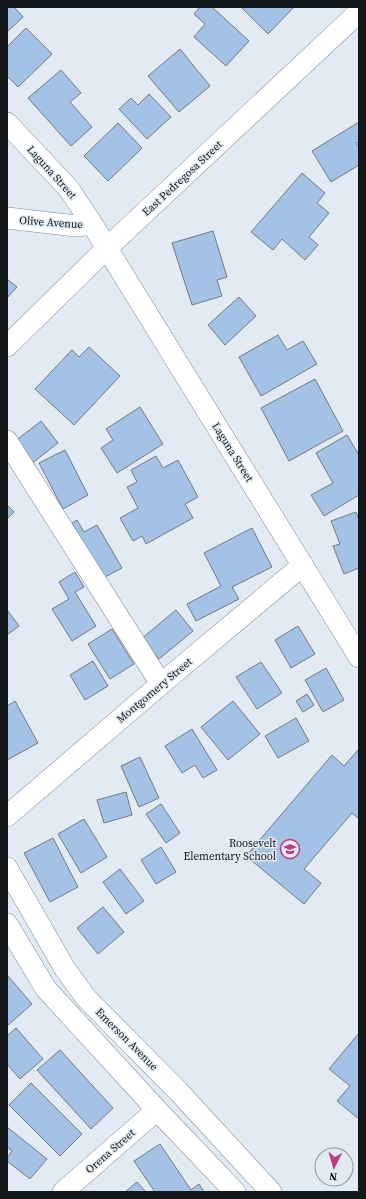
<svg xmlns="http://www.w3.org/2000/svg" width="366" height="1199" font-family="'Source Serif 4',serif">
<rect width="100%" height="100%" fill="#e2eaf3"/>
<g fill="#a3c2e6" stroke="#737a82">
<polygon points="7,7 14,7 23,17 7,32"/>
<polygon points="200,7 212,7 249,41 226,66 194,37 205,24 194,14"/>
<polygon points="241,7 294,7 268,34"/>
<polygon points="26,28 52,54 18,87 7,76 7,47"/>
<polygon points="180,49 210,86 179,112 148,76"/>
<polygon points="61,70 81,93 70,102 92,127 71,146 28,98"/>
<polygon points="149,94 171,117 147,139 119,109 131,98 138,105"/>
<polygon points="359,122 359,142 356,143 359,148 359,165 331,182 312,151"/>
<polygon points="118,123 142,148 108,181 84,156"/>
<polygon points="302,173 325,193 317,203 329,213 309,237 318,245 305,260 282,239 273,250 251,232"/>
<polygon points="213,231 227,277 217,280 222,296 192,305 172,243"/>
<polygon points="7,279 17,287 7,298"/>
<polygon points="239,297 256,316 225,345 208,325"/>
<polygon points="278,335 287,350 303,341 317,364 261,396 239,357"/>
<polygon points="89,347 120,376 74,425 35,389 72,350 79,357"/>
<polygon points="315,379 343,431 289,461 261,408"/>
<polygon points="140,407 163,444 117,473 101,448 113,440 106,429"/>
<polygon points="41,421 58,443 31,464 14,442"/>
<polygon points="347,435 359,455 359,495 324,516 311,495 333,483 316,453"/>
<polygon points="65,450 88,495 63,509 39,463"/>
<polygon points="156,456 163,468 178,460 198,497 185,504 193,518 146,544 142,536 133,541 120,518 138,508 127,487 137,482 131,470"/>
<polygon points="7,505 14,512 7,519"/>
<polygon points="356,512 359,520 359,568 344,574 333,546 340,544 331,521"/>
<polygon points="77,520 84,532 97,525 122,568 103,578 72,523"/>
<polygon points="252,528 272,567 232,587 239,599 196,621 187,604 221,586 204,553"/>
<polygon points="75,572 84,587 75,592 96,626 72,641 52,609 69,599 59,582"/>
<polygon points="7,610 19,626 7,635"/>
<polygon points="176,610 193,631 159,659 141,639"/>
<polygon points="298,626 315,654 291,668 275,640"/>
<polygon points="112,629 134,664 110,679 88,644"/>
<polygon points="93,661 108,686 85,700 70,675"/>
<polygon points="261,662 282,693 257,709 236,677"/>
<polygon points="326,668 344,700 323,712 305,680"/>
<polygon points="307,694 314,705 303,712 296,701"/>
<polygon points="15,701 38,743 7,760 7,706"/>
<polygon points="233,701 260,734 228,760 201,727"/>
<polygon points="296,718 309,741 278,758 265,736"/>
<polygon points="192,729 217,770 203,778 195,765 182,773 165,746"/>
<polygon points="359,749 359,819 352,813 304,869 321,883 304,904 246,856 332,755 344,766"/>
<polygon points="140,757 159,798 139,807 121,766"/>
<polygon points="126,792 132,815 104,823 97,800"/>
<polygon points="161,804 180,833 166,843 146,814"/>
<polygon points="84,819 107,857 81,873 58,834"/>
<polygon points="53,838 78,887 50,902 24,853"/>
<polygon points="161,847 176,872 156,884 141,860"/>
<polygon points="120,869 144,901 126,914 103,882"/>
<polygon points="103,907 124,932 98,954 77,928"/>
<polygon points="8,976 32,1004 7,1026 7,977"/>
<polygon points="16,1028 43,1059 20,1079 7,1064 7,1036"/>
<polygon points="359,1033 359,1119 337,1101 350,1086 329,1069"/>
<polygon points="60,1050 113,1108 91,1129 37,1070"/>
<polygon points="31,1083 82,1134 60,1156 9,1105"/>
<polygon points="7,1127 47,1159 30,1179 7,1161 7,1158 12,1151 7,1147"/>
<polygon points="160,1144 191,1190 199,1184 204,1192 155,1192 134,1161"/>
<polygon points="137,1182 146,1192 125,1192"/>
</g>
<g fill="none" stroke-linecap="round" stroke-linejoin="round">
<defs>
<g id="minor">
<polyline points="7,123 69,189 92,224"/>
<polyline points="7,218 76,226 92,224 359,657"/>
<polyline points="7,346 107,248 359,12"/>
<polyline points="7,441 161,684"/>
<polyline points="7,816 161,684 303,565"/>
<polyline points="7,868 65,969 87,999 179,1092 271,1192"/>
<polyline points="7,924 46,989 157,1110 235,1192"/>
<polyline points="63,1192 157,1110"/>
</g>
</defs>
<use href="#minor" stroke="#848c94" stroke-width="22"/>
<use href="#minor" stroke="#fff" stroke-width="21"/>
</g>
<defs>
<symbol id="school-ring" viewBox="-11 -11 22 22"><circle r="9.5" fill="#e2eaf3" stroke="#bf3b81" stroke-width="1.5"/><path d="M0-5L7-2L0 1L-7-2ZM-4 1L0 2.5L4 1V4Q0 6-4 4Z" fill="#bf3b81"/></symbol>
</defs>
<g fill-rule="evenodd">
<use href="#school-ring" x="279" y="838" width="22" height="22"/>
</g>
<g text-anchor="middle" stroke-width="3" stroke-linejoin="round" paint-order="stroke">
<g font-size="11" fill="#15181b" stroke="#e2eaf3">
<text transform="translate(52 172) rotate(48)" y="4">Laguna Street</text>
<text transform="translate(182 178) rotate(-43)" y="4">East Pedregosa Street</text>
<text transform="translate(51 222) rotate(4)" y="4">Olive Avenue</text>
<text transform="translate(233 452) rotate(58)" y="4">Laguna Street</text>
<text transform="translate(154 690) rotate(-40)" y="4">Montgomery Street</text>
<text transform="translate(127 1039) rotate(45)" y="4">Emerson Avenue</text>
<text transform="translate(110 1151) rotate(-41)" y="4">Orena Street</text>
</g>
<g font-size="11" fill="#15181b" stroke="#e2eaf3" text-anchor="end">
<text x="276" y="847">Roosevelt<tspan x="276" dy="13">Elementary School</tspan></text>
</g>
</g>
<rect width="366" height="1199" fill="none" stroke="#15181b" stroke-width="16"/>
<g transform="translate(334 1167) rotate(185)"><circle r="19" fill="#e2eaf3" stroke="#90969d"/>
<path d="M0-3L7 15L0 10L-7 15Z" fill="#bf3b81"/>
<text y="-6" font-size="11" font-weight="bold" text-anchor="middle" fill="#15181b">N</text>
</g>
</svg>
